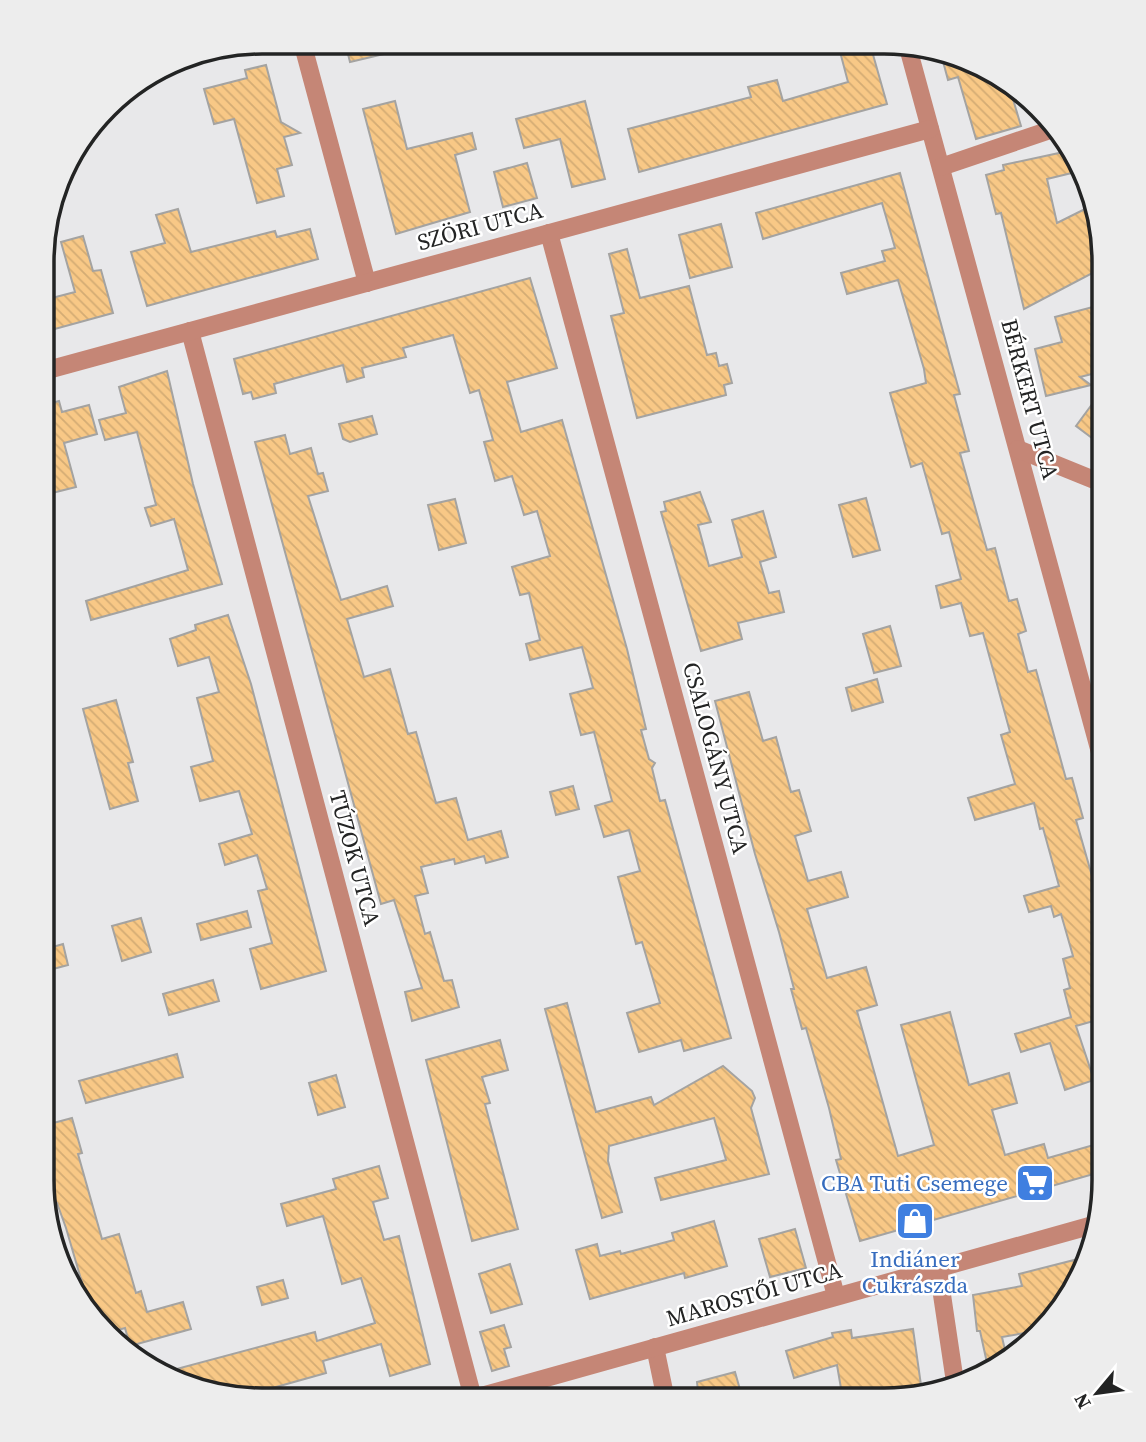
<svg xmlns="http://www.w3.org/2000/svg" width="1146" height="1442" font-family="'Source Serif 4',serif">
<defs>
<pattern id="building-back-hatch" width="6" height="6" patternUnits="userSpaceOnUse" patternTransform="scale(1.75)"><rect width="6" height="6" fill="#f8c886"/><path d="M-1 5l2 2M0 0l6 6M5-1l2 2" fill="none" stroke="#d4ac74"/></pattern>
</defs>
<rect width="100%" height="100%" fill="#e8e8ea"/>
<g fill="url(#building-back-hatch)" stroke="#a4a3a1" stroke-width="2">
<polygon points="345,42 404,42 405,49 350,62"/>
<polygon points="838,44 870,44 887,104 639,172 628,129 751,97 748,87 777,80 783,101 848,82"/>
<polygon points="941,54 1007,79 1021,126 976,139 958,77 948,80"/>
<polygon points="266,65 281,122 300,133 284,137 292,165 277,169 284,196 257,203 234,119 214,124 204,89 247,78 245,70"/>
<polygon points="395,101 407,149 472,133 476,149 455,155 470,212 396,234 363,109"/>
<polygon points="585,101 605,179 572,187 560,139 524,148 516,119"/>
<polygon points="1073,150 1080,171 1047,179 1057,223 1089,207 1104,267 1024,309 1001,213 996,214 986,175 1004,170 1003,165"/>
<polygon points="527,163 537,198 503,207 494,172"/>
<polygon points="900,173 960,394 954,395 969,451 960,453 987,550 995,548 1009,601 1017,599 1026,631 1018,634 1028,672 1036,670 1066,779 1072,778 1083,818 1076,820 1104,918 1104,1018 1076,1026 1094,1080 1065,1090 1050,1043 1021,1052 1015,1034 1071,1017 1064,990 1070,988 1063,959 1073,956 1061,914 1054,917 1051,906 1029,912 1024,896 1059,886 1043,828 1040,829 1034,803 975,820 968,798 1015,784 1001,735 1010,732 983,633 970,636 961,603 941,608 936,586 961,579 949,532 942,534 922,463 911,467 890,393 926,383 924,369 898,280 847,294 841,273 885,261 882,251 895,248 882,203 763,239 756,213"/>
<polygon points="178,209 191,252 275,231 277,237 310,229 318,259 147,306 131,252 165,243 156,215"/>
<polygon points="721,224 732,267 690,278 679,235"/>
<polygon points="83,236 93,271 101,270 113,313 44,332 44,300 75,292 61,242"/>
<polygon points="627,249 640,298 689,286 707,355 716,353 719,366 727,364 732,383 724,385 726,395 637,418 611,316 624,313 609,254"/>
<polygon points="530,278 557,368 507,382 521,432 562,420 627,649 646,729 641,730 649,759 655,763 652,768 660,801 665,800 731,1038 684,1051 681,1040 639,1052 627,1013 660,1003 642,942 636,944 618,877 640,871 629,830 604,837 595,806 612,801 594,732 581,735 570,694 593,688 582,647 530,660 526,644 540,640 529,593 520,595 512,567 550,556 537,511 524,515 512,476 495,481 484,442 493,440 479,390 470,393 453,335 403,348 406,357 362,368 364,377 347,382 343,365 274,384 276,393 253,399 251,392 243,394 234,359"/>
<polygon points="1104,304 1104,351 1095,353 1100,372 1080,377 1091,385 1046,396 1035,349 1062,342 1055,317"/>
<polygon points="167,371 193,484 222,584 91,620 86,601 188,570 174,519 151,526 145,508 156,505 137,432 105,440 99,420 126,413 119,387"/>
<polygon points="1104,388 1104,447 1076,426"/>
<polygon points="59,401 62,412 89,405 97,434 64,443 76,487 52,493 43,463 44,405"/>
<polygon points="372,416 377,434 350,442 343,439 339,424"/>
<polygon points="285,435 290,454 311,448 318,474 323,473 328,491 308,496 341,600 387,586 393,606 347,619 364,677 390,669 408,734 416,732 436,803 456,798 468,840 501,831 508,857 486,863 484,856 455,864 454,859 421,867 428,893 415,896 425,934 430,932 444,981 452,980 459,1007 412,1021 405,992 422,988 394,900 381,904 255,442"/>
<polygon points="700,492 711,522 698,525 709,566 742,557 732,520 763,511 776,557 760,562 769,593 779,591 784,612 738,623 742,639 701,651 661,512 666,511 664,502"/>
<polygon points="866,498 880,550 853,557 839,505"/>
<polygon points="455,499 466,543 439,550 428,505"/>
<polygon points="228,615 251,684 326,971 261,989 250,949 272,943 258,891 267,889 257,855 225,865 219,844 252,834 239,791 200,801 191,767 213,761 197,698 219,692 209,657 178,666 170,639 196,630 195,625"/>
<polygon points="890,626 901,666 874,673 863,634"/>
<polygon points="877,679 883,702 852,711 846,688"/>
<polygon points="749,692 763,741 776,737 791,792 799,790 811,831 795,836 808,881 841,872 848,897 807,909 827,978 866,967 877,1005 857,1011 898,1156 934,1145 901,1025 950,1012 969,1085 1009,1073 1017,1103 992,1110 1005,1155 1044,1144 1048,1158 1104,1142 1104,1171 860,1241 836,1160 841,1159 829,1108 806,1028 802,1029 791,989 794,989 779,932 755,854 715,701"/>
<polygon points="116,700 133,762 128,763 138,801 110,809 83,709"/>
<polygon points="573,786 579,809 556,815 550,792"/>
<polygon points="247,911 251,927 201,940 197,924"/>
<polygon points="141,918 151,952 122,961 112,926"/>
<polygon points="63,944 68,965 42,972 42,950"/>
<polygon points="213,980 219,1001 169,1015 163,994"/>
<polygon points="567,1003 596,1112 651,1097 654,1105 723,1066 752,1091 755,1098 751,1108 769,1174 661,1200 655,1178 726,1160 714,1118 609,1146 608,1161 622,1212 602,1218 545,1009"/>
<polygon points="500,1040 508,1070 482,1077 490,1103 485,1104 518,1229 472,1241 426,1060"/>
<polygon points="177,1054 183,1077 86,1103 79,1081"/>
<polygon points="336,1075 345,1107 318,1115 309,1083"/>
<polygon points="72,1118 82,1153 78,1154 102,1239 119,1234 136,1293 141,1291 147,1312 183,1302 191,1329 130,1346 125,1328 111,1332 90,1310 66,1228 57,1203 51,1204 42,1174 42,1126"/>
<polygon points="379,1166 388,1198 373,1202 384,1240 399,1236 430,1364 390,1376 381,1344 323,1361 326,1373 269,1389 272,1399 247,1399 165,1372 315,1332 317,1341 375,1323 361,1278 342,1284 323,1216 287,1226 281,1204 336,1189 333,1179"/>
<polygon points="714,1221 727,1266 685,1278 684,1273 590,1299 576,1250 597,1244 600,1256 620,1251 621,1254 674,1240 672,1233"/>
<polygon points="795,1229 806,1268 770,1277 759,1239"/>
<polygon points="1082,1258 1067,1302 1036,1331 1002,1337 1007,1359 987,1363 980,1331 977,1331 973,1295 1022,1286 1019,1274"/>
<polygon points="510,1264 522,1304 491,1313 479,1274"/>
<polygon points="283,1280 288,1298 262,1305 257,1287"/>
<polygon points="504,1325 511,1347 504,1349 509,1366 492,1371 480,1332"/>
<polygon points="913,1329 922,1392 916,1394 878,1400 843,1400 837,1365 794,1378 786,1351 833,1337 832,1333 851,1330 852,1338"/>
<polygon points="735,1372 743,1400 699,1400 697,1382"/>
</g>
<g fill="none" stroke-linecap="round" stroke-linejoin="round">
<g stroke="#c58676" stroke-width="18">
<polyline points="302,42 367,283"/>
<polyline points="907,44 1104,767"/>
<polyline points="941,167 1053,129"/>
<polyline points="549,233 836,1296"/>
<polyline points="190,331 473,1398"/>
<polyline points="44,371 930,129"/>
<polyline points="1018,449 1104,484"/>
<polyline points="938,1268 955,1382"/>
<polyline points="655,1347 666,1400"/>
<polyline points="467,1400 1093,1225"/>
</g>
</g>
<defs>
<symbol id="supermarket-square" viewBox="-11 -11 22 22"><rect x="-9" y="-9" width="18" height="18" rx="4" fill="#3f7fe0" stroke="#fff"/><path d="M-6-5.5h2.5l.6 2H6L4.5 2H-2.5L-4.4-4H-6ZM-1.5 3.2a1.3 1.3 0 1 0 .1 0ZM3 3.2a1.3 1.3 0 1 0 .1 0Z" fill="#fff"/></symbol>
<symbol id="shop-square" viewBox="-11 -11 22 22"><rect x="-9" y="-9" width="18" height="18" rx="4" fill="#3f7fe0" stroke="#fff"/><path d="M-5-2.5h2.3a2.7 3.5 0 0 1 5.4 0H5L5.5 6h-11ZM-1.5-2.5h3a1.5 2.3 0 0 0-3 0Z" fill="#fff"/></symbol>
</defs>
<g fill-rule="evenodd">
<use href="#supermarket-square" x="1013" y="1161" width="44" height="44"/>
<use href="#shop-square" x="893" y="1199" width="44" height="44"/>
</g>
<g text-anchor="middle" stroke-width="5" stroke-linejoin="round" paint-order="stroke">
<g font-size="23" fill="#232424" stroke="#fff">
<text transform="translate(480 226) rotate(-15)" y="8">SZÖRI UTCA</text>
<text transform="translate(1030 399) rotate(75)" y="8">BÉRKERT UTCA</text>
<text transform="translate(716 758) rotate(75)" y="8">CSALOGÁNY UTCA</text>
<text transform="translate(355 858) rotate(75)" y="8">TÚZOK UTCA</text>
<text transform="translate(754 1294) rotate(-16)" y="8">MAROSTŐI UTCA</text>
</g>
<g font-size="23" fill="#366cbe" stroke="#fff" text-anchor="end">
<text x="1008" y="1191">CBA Tuti Csemege</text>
<text x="915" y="1267" text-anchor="middle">Indiáner<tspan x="915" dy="26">Cukrászda</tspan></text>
</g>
</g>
<path d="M0 0H1146V1442H0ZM262 54H884A208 208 0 0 1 1092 262V1180A208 208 0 0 1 884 1388H262A208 208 0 0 1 54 1180V262A208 208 0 0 1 262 54Z" fill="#ededed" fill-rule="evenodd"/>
<path fill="none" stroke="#232424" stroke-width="3.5" d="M262 54H884A208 208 0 0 1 1092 262V1180A208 208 0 0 1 884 1388H262A208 208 0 0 1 54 1180V262A208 208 0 0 1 262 54Z"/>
<g transform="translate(1097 1393) rotate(241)" stroke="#ffffff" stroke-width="5" paint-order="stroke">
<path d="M0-5L12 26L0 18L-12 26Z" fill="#232424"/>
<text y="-10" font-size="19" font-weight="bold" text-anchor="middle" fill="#232424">N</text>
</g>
</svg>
